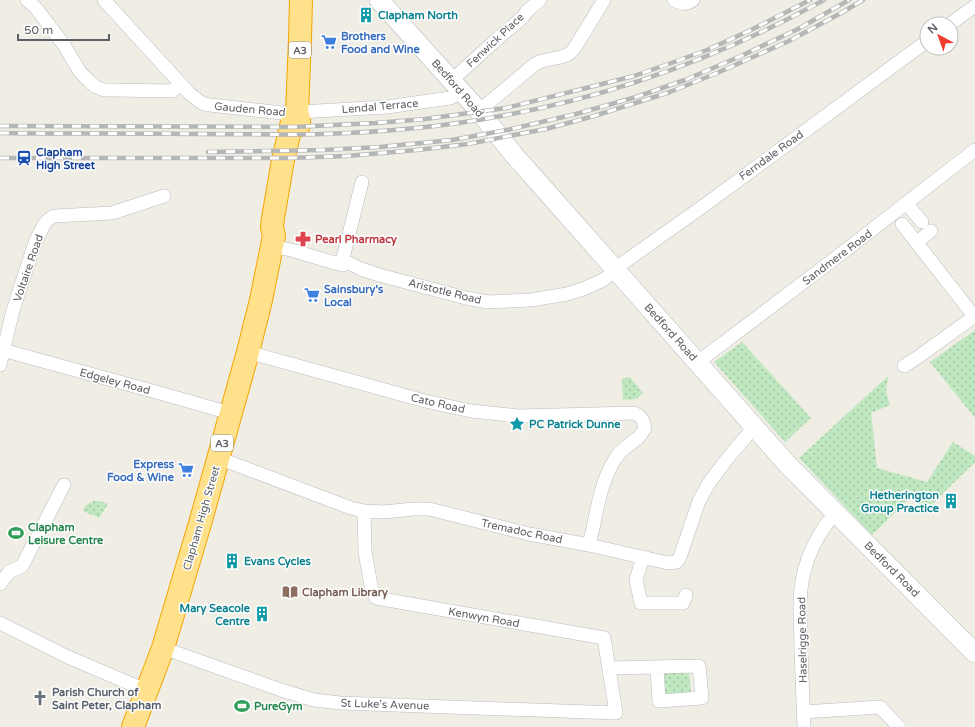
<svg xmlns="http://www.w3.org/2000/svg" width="975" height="727" font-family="'Varela Round',sans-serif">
<defs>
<pattern id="grass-dots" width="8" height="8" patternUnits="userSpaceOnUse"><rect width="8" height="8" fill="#c0e8c0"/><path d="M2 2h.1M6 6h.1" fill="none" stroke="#9fbfa0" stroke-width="1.8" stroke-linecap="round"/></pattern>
</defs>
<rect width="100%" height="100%" fill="#efede4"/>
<g fill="url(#grass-dots)">
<polygon points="975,330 975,418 930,362"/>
<polygon points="742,342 811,418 785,442 714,362"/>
<polygon points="888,376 886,392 890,405 871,413 877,468 927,482 953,442 975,456 975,462 925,511 911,497 872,535 799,458"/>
<polygon points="630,377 643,393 636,399 623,400 622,379"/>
<path d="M 94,501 L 99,501 L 108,504 L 99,518 L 83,511 C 85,505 89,503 94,501 Z"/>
<polygon points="663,673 689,673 691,692 665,695"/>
</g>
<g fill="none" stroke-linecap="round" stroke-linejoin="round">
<defs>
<g id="street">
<polyline points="27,0 36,8 64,45 80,72 89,81 96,87 104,90 113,90 172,91 181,84"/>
<polyline points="104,0 189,93 199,101 204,104 210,105 282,113 387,107 450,98 461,92"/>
<path d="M 674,0 C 681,4 686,5 693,0"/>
<polyline points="950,24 975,6"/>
<polyline points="451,81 496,40 523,17 527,11 540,0"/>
<polyline points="479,111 535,64 542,61 561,57 569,54 574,49 604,0"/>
<polyline points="906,203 922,222"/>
<polyline points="902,224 974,316"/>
<polyline points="917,242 931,231"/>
<polyline points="272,246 291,250 342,265 349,263 361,269 379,275 466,298 488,302 531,300 567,294 583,289 603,280 608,276 623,263 709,202 927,41"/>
<polyline points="341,264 344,254 362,182"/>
<polyline points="0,349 17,354 156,392 230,413"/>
<path d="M 248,352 L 425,401 L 471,411 L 519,416 L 634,413 C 642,417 643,419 645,428 C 643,431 641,435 638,438 C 630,444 623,448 617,456 C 599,482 597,515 589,545"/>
<polyline points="698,362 829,263 975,150"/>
<polyline points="0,365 12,314 21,285 36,240 45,223 49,219 54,216 112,213 164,196"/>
<polyline points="904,366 918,357 975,316"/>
<polyline points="218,459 229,462 351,508 364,511 384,512 413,509 429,509 529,534 589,545 668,563 677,562 680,557 699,501 709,483 727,459 749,433 755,428"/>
<polyline points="643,557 636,580 641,603 683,603 686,595"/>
<polyline points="0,584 9,572 22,566 64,485"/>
<polyline points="0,623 68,657 136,686 147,689"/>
<polyline points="163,648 281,690 314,700 340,703 616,713 604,638 376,598 372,591 365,552 364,511"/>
<polyline points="610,668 699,666 702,698 659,701 657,668"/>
<polyline points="803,712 880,707 899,727"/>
<path d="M 804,727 C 803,702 802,676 801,651 C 801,635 800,620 800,605 C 800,571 813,539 835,513"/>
</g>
<polyline id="secondary" points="379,0 479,111 514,155 546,191 788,465 975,653"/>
<g id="highway">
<polyline points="299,125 299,118 297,112 300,39 301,0"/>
<polyline points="133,727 163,648 201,520 248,352 261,300 274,236 272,227 273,218 283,160 292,122 297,112"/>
</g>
</defs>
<use href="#street" stroke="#b9bcc1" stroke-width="14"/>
<use href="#secondary" stroke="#b8bbc1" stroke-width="20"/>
<use href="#highway" stroke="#f4a600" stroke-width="24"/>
<use href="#street" stroke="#fff" stroke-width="13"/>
<use href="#secondary" stroke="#fff" stroke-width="19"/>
<use href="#highway" stroke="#ffe18c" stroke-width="22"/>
<defs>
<g id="rail">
<polyline points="0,126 293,127 376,123 425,119 506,108 634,76 677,61 707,50 753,29 810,0"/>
<path d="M 0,133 C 67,134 133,133 200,134 C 241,134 282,135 324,134 C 383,132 443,127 501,116 C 614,96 724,55 824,0"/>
<polyline points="208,152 323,150 380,147 452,140 507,130 576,114 636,97 685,80 741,56 798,29 849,0"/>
<polyline points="0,158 290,158 347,156 417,150 468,144 519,134 546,129 594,116 670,92 717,73 789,41 843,12 863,0"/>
</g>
</defs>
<use href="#rail" stroke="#b5b6b6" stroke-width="4.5"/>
<use href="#rail" stroke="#fff" stroke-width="3" stroke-dasharray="9" stroke-linecap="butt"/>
</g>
<defs>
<symbol id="building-bare" viewBox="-9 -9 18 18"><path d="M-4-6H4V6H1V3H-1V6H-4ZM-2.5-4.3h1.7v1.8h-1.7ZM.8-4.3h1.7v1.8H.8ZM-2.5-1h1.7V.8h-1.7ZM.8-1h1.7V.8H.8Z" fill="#0f9aa8" stroke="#fff" stroke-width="2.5" paint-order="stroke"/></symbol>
<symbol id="supermarket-bare" viewBox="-9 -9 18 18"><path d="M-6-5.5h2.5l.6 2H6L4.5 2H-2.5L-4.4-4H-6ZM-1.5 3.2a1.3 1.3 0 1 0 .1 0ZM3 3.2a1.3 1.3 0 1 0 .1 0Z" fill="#3f7fe0" stroke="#fff" stroke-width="2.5" paint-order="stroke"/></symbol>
<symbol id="station-bare" viewBox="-9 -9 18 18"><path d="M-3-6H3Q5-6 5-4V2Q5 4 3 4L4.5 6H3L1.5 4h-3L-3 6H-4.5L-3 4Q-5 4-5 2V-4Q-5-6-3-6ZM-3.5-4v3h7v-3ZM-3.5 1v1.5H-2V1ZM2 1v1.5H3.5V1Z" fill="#1a4fb4" stroke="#fff" stroke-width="2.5" paint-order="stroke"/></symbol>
<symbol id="pharmacy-bare" viewBox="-9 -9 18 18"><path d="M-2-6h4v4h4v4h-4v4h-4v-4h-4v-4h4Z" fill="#e0444e" stroke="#fff" stroke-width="2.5" paint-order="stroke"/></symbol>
<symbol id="sight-bare" viewBox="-9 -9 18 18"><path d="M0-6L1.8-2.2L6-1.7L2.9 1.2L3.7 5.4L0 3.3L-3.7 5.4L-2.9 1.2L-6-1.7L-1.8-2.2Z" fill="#0f9aa8" stroke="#fff" stroke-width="2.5" paint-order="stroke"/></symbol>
<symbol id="stadium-bare" viewBox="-9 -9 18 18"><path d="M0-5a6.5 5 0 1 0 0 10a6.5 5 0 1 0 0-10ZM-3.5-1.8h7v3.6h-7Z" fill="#2e9e5b" stroke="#fff" stroke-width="2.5" paint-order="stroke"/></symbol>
<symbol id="library-bare" viewBox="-9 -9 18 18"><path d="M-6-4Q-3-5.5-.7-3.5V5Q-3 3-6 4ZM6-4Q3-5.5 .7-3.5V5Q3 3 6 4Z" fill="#8d6e63" stroke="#fff" stroke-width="2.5" paint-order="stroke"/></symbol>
<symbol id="church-bare" viewBox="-9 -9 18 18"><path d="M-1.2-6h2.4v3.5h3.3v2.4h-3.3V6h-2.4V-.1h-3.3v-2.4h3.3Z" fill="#6b7280" stroke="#fff" stroke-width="2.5" paint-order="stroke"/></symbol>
</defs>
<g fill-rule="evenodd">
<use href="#building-bare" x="355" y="4" width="22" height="22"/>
<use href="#supermarket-bare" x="318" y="31" width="22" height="22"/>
<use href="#station-bare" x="13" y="147" width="22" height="22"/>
<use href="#pharmacy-bare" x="292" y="228" width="22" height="22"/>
<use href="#supermarket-bare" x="301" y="284" width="22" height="22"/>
<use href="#sight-bare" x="506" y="413" width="22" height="22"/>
<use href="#supermarket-bare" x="175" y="459" width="22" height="22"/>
<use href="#building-bare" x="940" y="490" width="22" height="22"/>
<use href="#stadium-bare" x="5" y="522" width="22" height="22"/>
<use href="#building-bare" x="221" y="550" width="22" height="22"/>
<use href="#library-bare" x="279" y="581" width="22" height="22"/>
<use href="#building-bare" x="251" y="603" width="22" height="22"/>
<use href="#church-bare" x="29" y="687" width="22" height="22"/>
<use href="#stadium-bare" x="231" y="695" width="22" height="22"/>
</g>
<g text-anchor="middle" stroke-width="3" stroke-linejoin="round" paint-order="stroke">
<g fill="#fff" stroke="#8d9093" stroke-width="1">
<rect x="289" y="42" width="22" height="16" rx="3"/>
<rect x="211" y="435" width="22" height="16" rx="3"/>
</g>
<g font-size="10" font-weight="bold" fill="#5c6065">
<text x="300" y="54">A3</text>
<text x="222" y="447">A3</text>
</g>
<g font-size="11" font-weight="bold" fill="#0d838f" stroke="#fff" text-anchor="start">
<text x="378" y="19">Clapham North</text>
<text x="529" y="428">PC Patrick Dunne</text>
<text x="939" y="499" text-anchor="end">Hetherington<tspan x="939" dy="13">Group Practice</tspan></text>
<text x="244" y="565">Evans Cycles</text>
<text x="250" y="612" text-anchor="end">Mary Seacole<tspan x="250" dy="13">Centre</tspan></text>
</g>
<g font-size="11" font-weight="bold" fill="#366cbe" stroke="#fff" text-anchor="start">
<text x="341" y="40">Brothers<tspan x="341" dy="13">Food and Wine</tspan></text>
<text x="324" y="293">Sainsbury's<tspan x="324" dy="13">Local</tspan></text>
<text x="174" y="468" text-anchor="end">Express<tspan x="174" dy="13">Food &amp; Wine</tspan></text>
</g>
<g font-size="11" fill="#5c6065" stroke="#fff">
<text transform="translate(495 40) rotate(-43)" y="4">Fenwick Place</text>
<text transform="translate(458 88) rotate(49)" y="4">Bedford Road</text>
<text transform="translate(380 106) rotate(-5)" y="4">Lendal Terrace</text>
<text transform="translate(250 109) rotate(5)" y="4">Gauden Road</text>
<text transform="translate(771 155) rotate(-36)" y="4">Ferndale Road</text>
<text transform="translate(837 257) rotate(-37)" y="4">Sandmere Road</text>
<text transform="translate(28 268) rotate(-71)" y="4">Voltaire Road</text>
<text transform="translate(445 291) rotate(14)" y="4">Aristotle Road</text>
<text transform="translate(671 332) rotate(48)" y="4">Bedford Road</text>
<text transform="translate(115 381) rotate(15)" y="4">Edgeley Road</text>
<text transform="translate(438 403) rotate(13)" y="4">Cato Road</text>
<text transform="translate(201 518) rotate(-74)" y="4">Clapham High Street</text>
<text transform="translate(522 531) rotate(12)" y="4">Tremadoc Road</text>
<text transform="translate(892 569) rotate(45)" y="4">Bedford Road</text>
<text transform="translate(484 617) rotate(10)" y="4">Kenwyn Road</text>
<text transform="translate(802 640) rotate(-91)" y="4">Haselrigge Road</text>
<text transform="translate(385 704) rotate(2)" y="4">St Luke's Avenue</text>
</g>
<g font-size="11" font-weight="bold" fill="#164399" stroke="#fff" text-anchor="start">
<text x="36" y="156">Clapham<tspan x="36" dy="13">High Street</tspan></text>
</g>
<g font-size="11" font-weight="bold" fill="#be3a42" stroke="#fff" text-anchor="start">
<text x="315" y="243">Pearl Pharmacy</text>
</g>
<g font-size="11" font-weight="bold" fill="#27864d" stroke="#fff" text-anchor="start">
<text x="28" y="531">Clapham<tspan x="28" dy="13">Leisure Centre</tspan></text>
<text x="254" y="710">PureGym</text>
</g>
<g font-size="11" font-weight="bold" fill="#785e54" stroke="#fff" text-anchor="start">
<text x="302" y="596">Clapham Library</text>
</g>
<g font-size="11" font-weight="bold" fill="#5b616d" stroke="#fff" text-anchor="start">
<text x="52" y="696">Parish Church of<tspan x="52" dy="13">Saint Peter, Clapham</tspan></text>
</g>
</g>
<g transform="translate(939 36) rotate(319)"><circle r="19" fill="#ffffff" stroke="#bebfc1"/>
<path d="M0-3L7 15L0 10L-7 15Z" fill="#ef392a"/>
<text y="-6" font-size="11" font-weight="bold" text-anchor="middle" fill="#5c6065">N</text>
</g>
<path d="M18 34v6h91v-6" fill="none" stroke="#5c6065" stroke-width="2"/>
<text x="24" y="34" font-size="12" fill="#5c6065" stroke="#ffffff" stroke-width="3" paint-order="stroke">50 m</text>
</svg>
